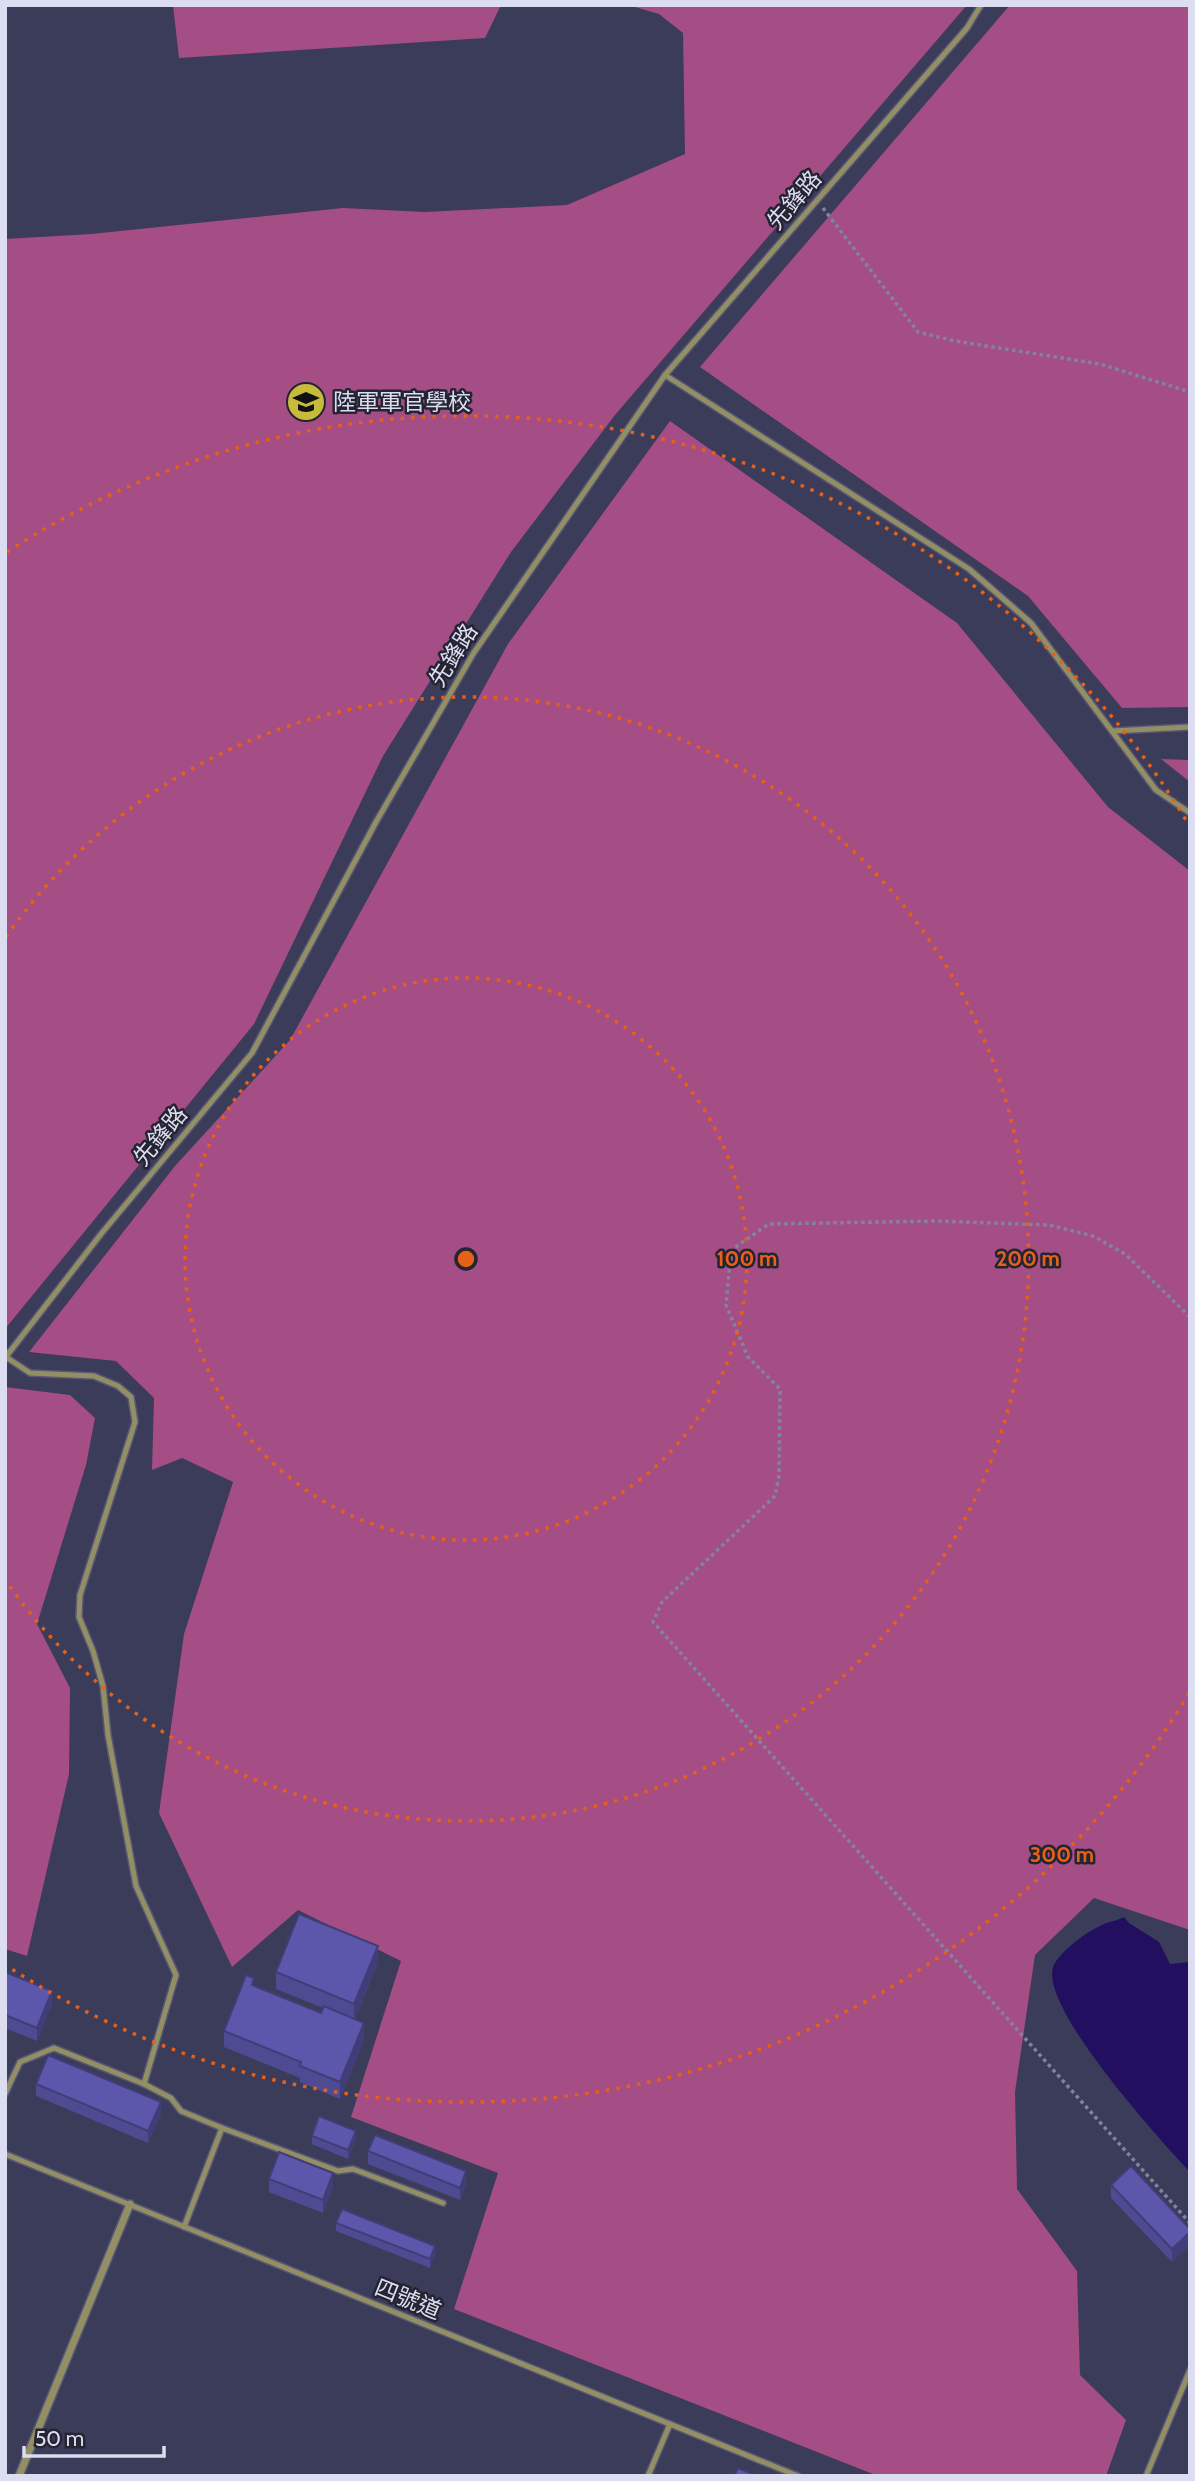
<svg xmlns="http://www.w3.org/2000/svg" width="1195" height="2481" font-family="Cabin,'Noto Sans TC',sans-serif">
<rect width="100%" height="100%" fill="#3b3b5a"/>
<g fill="#a44e85">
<polygon points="173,5 501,5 485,38 179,58"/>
<polygon points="628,5 967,5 615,415 511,552 383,756 254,1024 5,1329 5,239 91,234 343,208 425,212 567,205 685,154 683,33 659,14"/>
<polygon points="1010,5 1190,5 1190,707 1122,708 1028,596 700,367"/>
<polygon points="670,421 957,623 1108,807 1190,871 1190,1930 1094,1898 1035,1955 1015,2092 1017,2189 1077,2271 1080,2375 1126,2420 1106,2476 878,2476 454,2309 498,2173 351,2117 401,1961 298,1910 232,1967 159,1813 184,1634 233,1482 182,1458 152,1470 154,1398 116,1361 29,1352 175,1166 290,1040 508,644"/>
<polygon points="1161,759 1190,760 1190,782"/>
<polygon points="5,1387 70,1395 95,1418 86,1465 37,1624 70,1688 69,1774 27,1956 5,1949"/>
</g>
<path fill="#220f60" d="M 1124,1917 L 1129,1923 L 1159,1942 L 1170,1964 L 1190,1962 L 1190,2172 C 1163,2143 1031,1999 1055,1963 C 1064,1949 1085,1933 1100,1926 C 1108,1921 1115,1922 1124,1917 Z"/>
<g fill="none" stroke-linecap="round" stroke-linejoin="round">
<defs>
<g id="service">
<polyline points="665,375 969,569 1031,623 1156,790 1190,813"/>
<polyline points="1112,731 1190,727"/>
<polyline points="5,1358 101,1234 252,1053 376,822 473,654 665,375 967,28 981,5"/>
<polyline points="144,2084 171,2098 181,2111 222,2128 184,2227"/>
<polyline points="5,2094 20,2062 54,2048 144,2084 176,1975 136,1886 108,1735 103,1686 93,1651 79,1617 80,1595 135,1422 131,1397 118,1386 94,1376 30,1373 6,1357"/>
<polyline points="222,2128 338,2171 353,2169 443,2203"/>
<polyline points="5,2154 798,2476"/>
<polyline points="648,2476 670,2424"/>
<polyline points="1146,2476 1190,2370"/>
</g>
<polyline id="minor" points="19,2476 130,2204"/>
</defs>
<use href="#service" stroke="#585875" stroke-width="8"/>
<use href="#minor" stroke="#585875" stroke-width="10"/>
<g stroke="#83839e" stroke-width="3.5" stroke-dasharray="3.5 3.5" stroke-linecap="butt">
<polyline points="823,208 918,332 955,341 1100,364 1190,392"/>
<polyline points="1190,1317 1125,1254 1093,1236 1049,1225 936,1221 769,1224 731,1250 726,1305 748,1357 780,1389 779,1476 775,1496 662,1602 653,1622 1190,2223"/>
</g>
<use href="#service" stroke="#938f65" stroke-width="5"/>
<use href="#minor" stroke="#938f65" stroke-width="7"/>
</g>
<g fill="#4f4b93">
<polygon points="378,1963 355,2019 364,2040 340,2099 300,2082 300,2078 224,2047 224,2031 254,1986 321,2013 323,2008 276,1989 276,1972"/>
<polygon points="5,1972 52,2004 37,2041 5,2028"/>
<polygon points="36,2084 161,2114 148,2143 36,2096"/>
<polygon points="312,2136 356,2139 348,2159 312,2144"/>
<polygon points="368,2151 466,2184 460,2200 368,2164"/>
<polygon points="269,2179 333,2186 323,2213 269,2192"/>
<polygon points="1111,2185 1190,2229 1190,2245 1172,2262 1111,2198"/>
<polygon points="336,2223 435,2254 430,2268 336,2231"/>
</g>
<g fill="#403d78">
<polygon points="378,1946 378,1963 354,2021 354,2004"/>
<polygon points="52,1991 52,2004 37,2041 37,2028"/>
<polygon points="364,2023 364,2040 340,2099 340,2082"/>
<polygon points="161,2102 161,2114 148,2143 148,2131"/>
<polygon points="356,2131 356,2139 348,2159 348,2150"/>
<polygon points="466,2171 466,2184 460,2200 460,2188"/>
<polygon points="333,2173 333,2186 323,2213 323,2200"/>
<polygon points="1190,2232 1190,2245 1172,2262 1172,2249"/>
<polygon points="435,2246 435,2254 430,2268 430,2259"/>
</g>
<g fill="#5c57ab" stroke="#403d78" stroke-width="2">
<polygon points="299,1914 378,1946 354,2004 276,1972"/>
<polygon points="5,1972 52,1991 37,2028 5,2015"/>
<polygon points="246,1975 254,1978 252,1985 321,2013 324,2006 364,2023 340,2082 300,2066 301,2062 224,2031"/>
<polygon points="48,2055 161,2102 148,2131 36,2084"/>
<polygon points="319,2116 356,2131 348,2150 312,2136"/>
<polygon points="375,2135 466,2171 460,2188 368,2151"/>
<polygon points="279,2152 333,2173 323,2200 269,2179"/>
<polygon points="1131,2166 1190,2229 1190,2232 1172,2249 1111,2185"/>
<polygon points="342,2209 435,2246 430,2259 336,2223"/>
<polygon points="738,2468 757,2476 734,2476"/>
</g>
<g fill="none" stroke="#e76017" stroke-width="3.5" stroke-dasharray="3.5 7">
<circle cx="466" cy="1259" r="281"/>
<path d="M6 937A562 562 0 1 1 6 1581"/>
<path d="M1189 1693A843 843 0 0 1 7 1966M7 552A843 843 0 0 1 1189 825"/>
</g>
<defs>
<symbol id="university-disc" viewBox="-11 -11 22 22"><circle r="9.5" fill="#c8bb3b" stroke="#242432"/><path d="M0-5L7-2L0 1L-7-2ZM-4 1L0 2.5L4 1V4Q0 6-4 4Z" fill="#111"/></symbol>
</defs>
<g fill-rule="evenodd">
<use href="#university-disc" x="284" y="380" width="44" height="44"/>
</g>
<g text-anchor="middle" stroke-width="5" stroke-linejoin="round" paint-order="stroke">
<g font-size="23" fill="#dcddf1" stroke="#242432">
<text transform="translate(794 200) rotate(-49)" y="8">先鋒路</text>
<text transform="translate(453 655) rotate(-58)" y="8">先鋒路</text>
<text transform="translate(160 1136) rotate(-50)" y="8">先鋒路</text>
<text transform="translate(408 2299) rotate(22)" y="8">四號道</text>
</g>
<g font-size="23" fill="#dcddf1" stroke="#242432" text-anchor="start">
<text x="333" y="410">陸軍軍官學校</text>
</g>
</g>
<circle cx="466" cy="1259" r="10" fill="#e76017" stroke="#242432" stroke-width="3.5"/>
<g font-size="21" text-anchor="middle" font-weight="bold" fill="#e76017" stroke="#242432" stroke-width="5" stroke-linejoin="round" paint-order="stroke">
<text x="747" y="1266">100 m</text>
<text x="1028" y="1266">200 m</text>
<text x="1062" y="1862">300 m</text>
</g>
<rect width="1195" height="2481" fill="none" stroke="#dcddf1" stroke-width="14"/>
<path d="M24 2446v10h140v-10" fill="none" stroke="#dcddf1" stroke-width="3.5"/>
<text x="35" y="2446" font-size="21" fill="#dcddf1" stroke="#242432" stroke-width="5" paint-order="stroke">50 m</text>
</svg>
